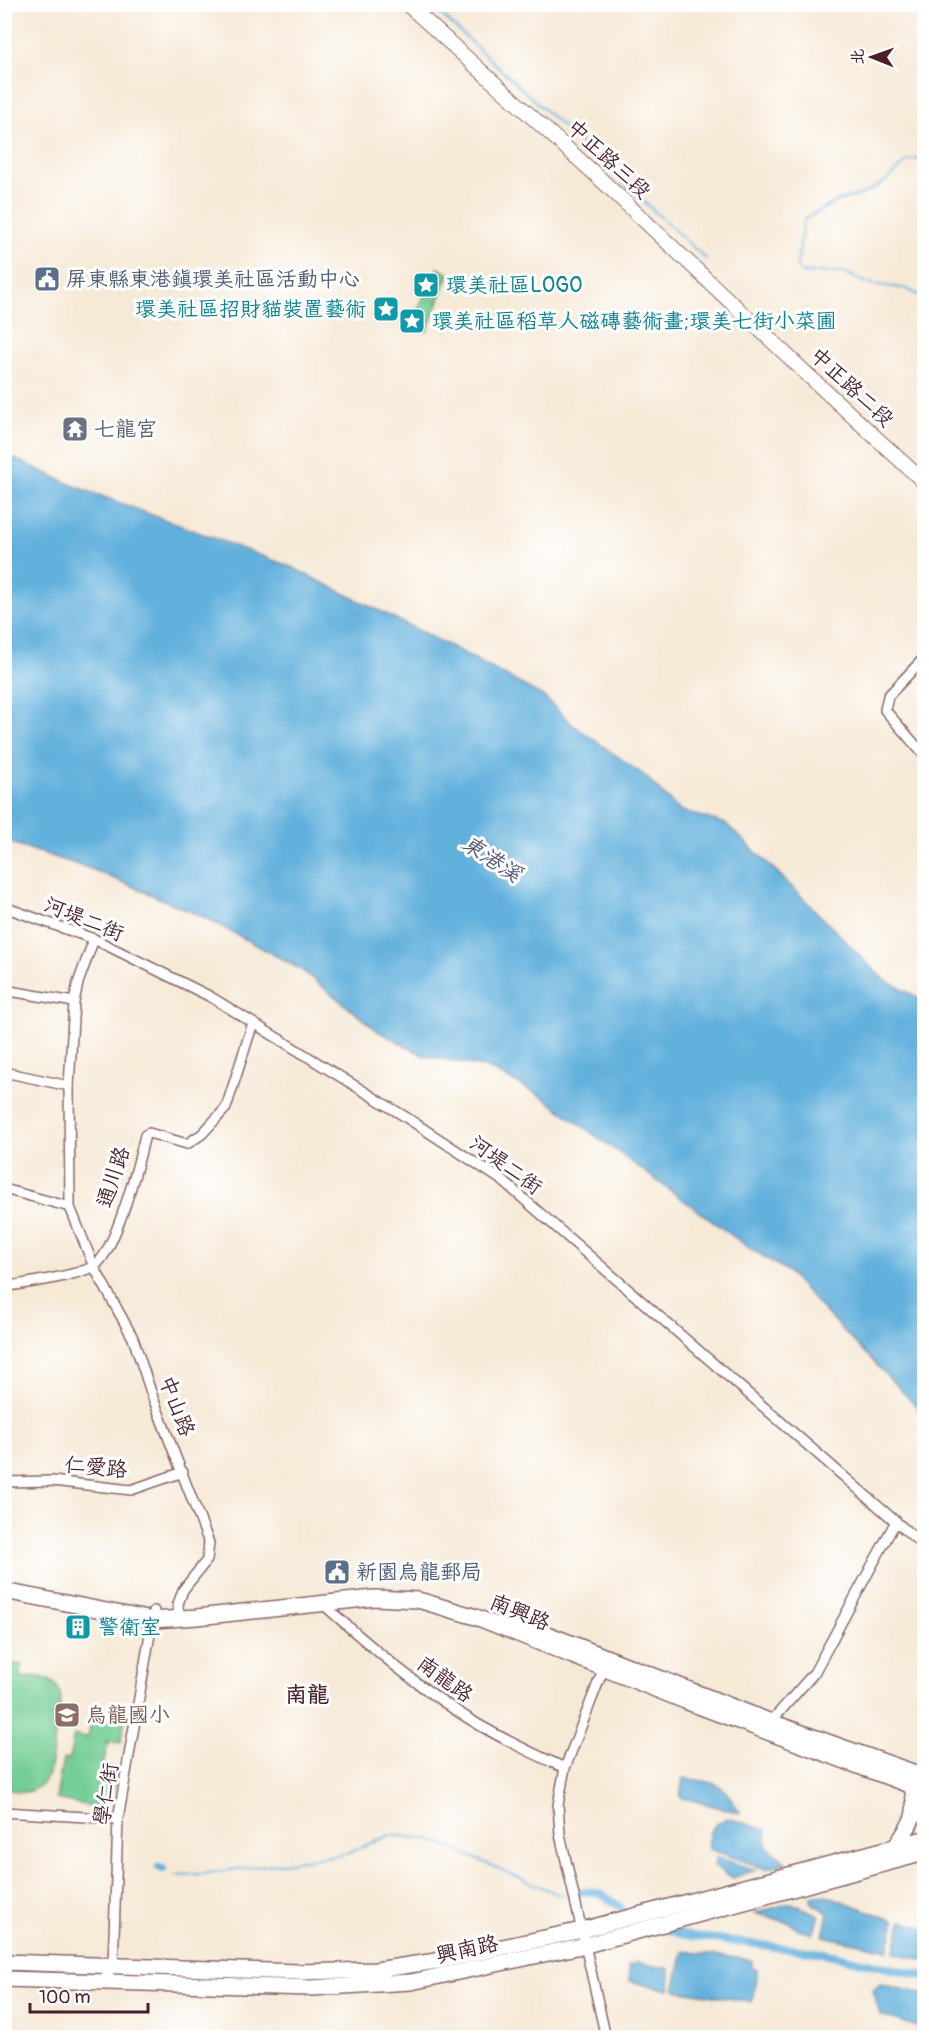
<svg xmlns="http://www.w3.org/2000/svg" width="929" height="2042" font-family="Pangolin,'LXGW WenKai TC',sans-serif">
<rect width="100%" height="100%" fill="#fff"/>
<filter id="ink" filterUnits="userSpaceOnUse"><feTurbulence type="fractalNoise" baseFrequency=".0167" numOctaves="2"/><feDisplacementMap in="SourceGraphic" scale="12" xChannelSelector="R" yChannelSelector="G"/><feConvolveMatrix kernelMatrix="1 2 1 2 8 2 1 2 1" color-interpolation-filters="sRGB"/></filter>
<filter id="wash" filterUnits="userSpaceOnUse"><feTurbulence type="fractalNoise" baseFrequency=".008" numOctaves="4" result="noise"/><feDisplacementMap in="SourceGraphic" scale="24" xChannelSelector="R" yChannelSelector="G"/><feGaussianBlur stdDeviation="1.35" result="paint"/><feColorMatrix in="noise" values="0 0 0 0 0 0 0 0 0 0 0 0 0 0 0 0 0 1.4 0 .05"/><feComposite in="paint" operator="in"/></filter>
<g filter="url(#wash)">
<rect width="100%" height="100%" fill="#f6e9d6"/>
<g fill="#73cd94" stroke="#5e7660" stroke-width="1.5">
<polygon points="438,268 449,274 427,331 412,321"/>
<path d="M 10,1663 L 22,1665 L 20,1679 C 37,1673 59,1678 61,1699 L 49,1774 C 39,1792 21,1798 5,1786 L 5,1702 Z"/>
<polygon points="92,1713 125,1718 121,1743 105,1741 108,1742 103,1766 118,1769 113,1791 100,1808 56,1799 63,1759 69,1760 74,1735 87,1738"/>
</g>
<g fill="#62b0dc" stroke="#566884" stroke-width="1.5">
<polygon points="4,454 72,485 291,567 454,648 543,696 572,724 645,776 679,810 726,824 778,873 883,979 924,1001 924,1414 831,1318 787,1271 749,1248 541,1096 488,1068 423,1055 378,1031 300,969 208,919 94,870 5,841"/>
<path d="M 683,1778 C 720,1784 721,1780 740,1813 L 680,1797 Z"/>
<path d="M 728,1818 L 766,1830 L 767,1846 L 786,1863 L 766,1869 L 709,1849 C 707,1832 712,1825 728,1818 Z"/>
<polygon points="716,1857 755,1870 733,1878 714,1866"/>
<polygon points="826,1895 895,1921 888,1950 823,1936 828,1913 812,1903 811,1897"/>
<polygon points="791,1903 819,1915 813,1934 797,1929 790,1923 755,1913"/>
<polygon points="902,1921 924,1928 924,1960 894,1953"/>
<polygon points="683,1951 752,1960 752,1968 757,1970 752,2002 674,1990"/>
<polygon points="635,1962 670,1969 669,1990 629,1981 629,1965 633,1966"/>
<polygon points="880,1984 924,1994 924,2029 880,2015 873,1989"/>
</g>
<g fill="none" stroke-linecap="round" stroke-linejoin="round">
<g stroke="#62b0dc" stroke-width="2">
<polyline points="430,4 706,259"/>
<polyline points="924,158 907,161 886,181 863,194 840,200 805,219 803,224 797,265 797,268 803,273 843,272 867,283 907,289 924,298"/>
<polyline points="174,1875 202,1874 346,1854 390,1835 430,1839 560,1895 565,1895"/>
</g>
<g stroke="#62b0dc" stroke-width="8">
<polyline points="159,1867 163,1869"/>
<path d="M 580,1892 C 598,1889 607,1897 621,1908"/>
<polyline points="671,1931 684,1935 823,1953 924,1976"/>
</g>
</g>
</g>
<g filter="url(#ink)">
<g fill="none" stroke-linecap="round" stroke-linejoin="round">
<defs>
<g id="minor">
<polyline points="4,332 4,339"/>
<polyline points="924,658 888,696 885,710 924,755"/>
<polyline points="4,907 94,939 211,997 404,1116 503,1181 924,1546"/>
<polyline points="4,990 74,1002 78,983 94,939"/>
<polyline points="74,1002 69,1086 70,1207 94,1267 133,1338 153,1398 209,1543 207,1560 183,1590 178,1604 179,1619"/>
<polyline points="4,1072 69,1086"/>
<polyline points="4,1189 70,1207"/>
<path d="M 4,1287 C 26,1283 78,1276 94,1266 C 115,1254 139,1161 145,1135 L 149,1133 L 187,1144 L 202,1134 L 226,1108 L 253,1023"/>
<polyline points="4,1482 52,1481 131,1490 183,1472"/>
<path d="M 324,1602 L 324,1605 C 372,1648 424,1692 479,1725 C 507,1741 536,1755 565,1768"/>
<polyline points="605,1665 565,1768 558,1805 560,1834 606,2038"/>
<polyline points="768,1725 814,1673 896,1521"/>
<polyline points="4,1812 118,1819"/>
<polyline points="103,1981 113,1965 118,1819 154,1611"/>
</g>
<polyline id="secondary" points="407,4 595,174 810,377 924,482"/>
<g id="primary">
<polyline points="4,1591 153,1620 197,1617 374,1598 418,1600 476,1617 685,1701 912,1786 924,1797"/>
<polyline points="504,1617 771,1722 924,1776"/>
<path d="M 896,1846 C 913,1820 918,1817 912,1786"/>
<polyline points="4,1962 298,1972 376,1970 443,1960 582,1930 924,1839"/>
<polyline points="4,1979 311,1988 411,1982 586,1945 924,1853"/>
</g>
</defs>
<use href="#minor" stroke="#866667" stroke-width="12"/>
<use href="#secondary" stroke="#866667" stroke-width="16"/>
<use href="#primary" stroke="#866667" stroke-width="18"/>
<use href="#minor" stroke="#fff" stroke-width="9"/>
<use href="#secondary" stroke="#fff" stroke-width="14"/>
<use href="#primary" stroke="#fff" stroke-width="15"/>
</g>
</g>
<defs>
<symbol id="civic-square" viewBox="-11 -11 22 22"><rect x="-9" y="-9" width="18" height="18" rx="4" fill="#5c6f8a" stroke="#fff"/><path d="M-.6-6.5H3V-4.5H.6V-3L4-1V1h2V6H-6V1h2V-1L-.6-3ZM-1.2 2.5V6h2.4V2.5Z" fill="#fff"/></symbol>
<symbol id="sight-square" viewBox="-11 -11 22 22"><rect x="-9" y="-9" width="18" height="18" rx="4" fill="#0f9aa8" stroke="#fff"/><path d="M0-6L1.8-2.2L6-1.7L2.9 1.2L3.7 5.4L0 3.3L-3.7 5.4L-2.9 1.2L-6-1.7L-1.8-2.2Z" fill="#fff"/></symbol>
<symbol id="temple-square" viewBox="-11 -11 22 22"><rect x="-9" y="-9" width="18" height="18" rx="4" fill="#6b7280" stroke="#fff"/><path d="M0-6L5-2H3V0L6.5 2.5H4V6H1.5V3h-3V6H-4V2.5H-6.5L-3 0V-2H-5Z" fill="#fff"/></symbol>
<symbol id="building-square" viewBox="-11 -11 22 22"><rect x="-9" y="-9" width="18" height="18" rx="4" fill="#0f9aa8" stroke="#fff"/><path d="M-4-6H4V6H1V3H-1V6H-4ZM-2.5-4.3h1.7v1.8h-1.7ZM.8-4.3h1.7v1.8H.8ZM-2.5-1h1.7V.8h-1.7ZM.8-1h1.7V.8H.8Z" fill="#fff"/></symbol>
<symbol id="school-square" viewBox="-11 -11 22 22"><rect x="-9" y="-9" width="18" height="18" rx="4" fill="#8d6e63" stroke="#fff"/><path d="M0-5L7-2L0 1L-7-2ZM-4 1L0 2.5L4 1V4Q0 6-4 4Z" fill="#fff"/></symbol>
</defs>
<g fill-rule="evenodd">
<use href="#civic-square" x="32" y="264" width="30" height="30"/>
<use href="#sight-square" x="411" y="270" width="30" height="30"/>
<use href="#sight-square" x="371" y="294" width="30" height="30"/>
<use href="#sight-square" x="397" y="306" width="30" height="30"/>
<use href="#temple-square" x="60" y="414" width="30" height="30"/>
<use href="#civic-square" x="322" y="1557" width="30" height="30"/>
<use href="#building-square" x="63" y="1612" width="30" height="30"/>
<use href="#school-square" x="52" y="1700" width="30" height="30"/>
</g>
<g text-anchor="middle" stroke-width="6" stroke-linejoin="round" paint-order="stroke">
<g font-size="21" fill="#4a1f2b" stroke="#fff">
<text transform="translate(609 159) rotate(43)" y="7">中正路三段</text>
<text transform="translate(852 387) rotate(43)" y="7">中正路二段</text>
<text transform="translate(84 919) rotate(22)" y="7">河堤二街</text>
<text transform="translate(506 1165) rotate(36)" y="7">河堤二街</text>
<text transform="translate(113 1177) rotate(-72)" y="7">通川路</text>
<text transform="translate(177 1406) rotate(69)" y="7">中山路</text>
<text transform="translate(96 1467) rotate(5)" y="7">仁愛路</text>
<text transform="translate(520 1612) rotate(22)" y="7">南興路</text>
<text transform="translate(445 1679) rotate(36)" y="7">南龍路</text>
<text transform="translate(106 1794) rotate(-81)" y="7">學仁街</text>
<text transform="translate(467 1949) rotate(-12)" y="7">興南路</text>
</g>
<g font-size="21" fill="#4e5e75" stroke="#fff" text-anchor="start">
<text x="66" y="286">屏東縣東港鎮環美社區活動中心</text>
<text x="356" y="1579">新園烏龍郵局</text>
</g>
<g font-size="21" fill="#0d838f" stroke="#fff" text-anchor="start">
<text x="446" y="292">環美社區LOGO</text>
<text x="366" y="316" text-anchor="end">環美社區招財貓裝置藝術</text>
<text x="432" y="328">環美社區稻草人磁磚藝術畫;環美七街小菜圃</text>
<text x="98" y="1634">警衛室</text>
</g>
<g font-size="21" fill="#5b616d" stroke="#fff" text-anchor="start">
<text x="94" y="436">七龍宮</text>
</g>
<g font-size="21" fill="#785e54" stroke="#fff" text-anchor="start">
<text x="86" y="1722">烏龍國小</text>
</g>
<g font-size="22" font-style="italic" fill="#545972" stroke="#fff">
<text transform="translate(492 858) rotate(33)" y="8">東港溪</text>
</g>
<g font-size="22" font-weight="bold" fill="#4a1f2b" stroke="#fff">
<text x="307" y="1702">南龍</text>
</g>
</g>
<rect width="929" height="2042" fill="none" stroke="#fff" stroke-width="24"/>
<g transform="translate(872 57) rotate(271)" stroke="#ffffff" stroke-width="4.5" paint-order="stroke">
<path d="M0-4.5L10 22L0 15L-10 22Z" fill="#4a1f2b"/>
<text y="-9" font-size="16" font-weight="bold" text-anchor="middle" fill="#4a1f2b">北</text>
</g>
<path d="M30 2003v9h118v-9" fill="none" stroke="#4a1f2b" stroke-width="3"/>
<text x="39" y="2003" font-size="18" fill="#4a1f2b" stroke="#ffffff" stroke-width="4.5" paint-order="stroke">100 m</text>
</svg>
